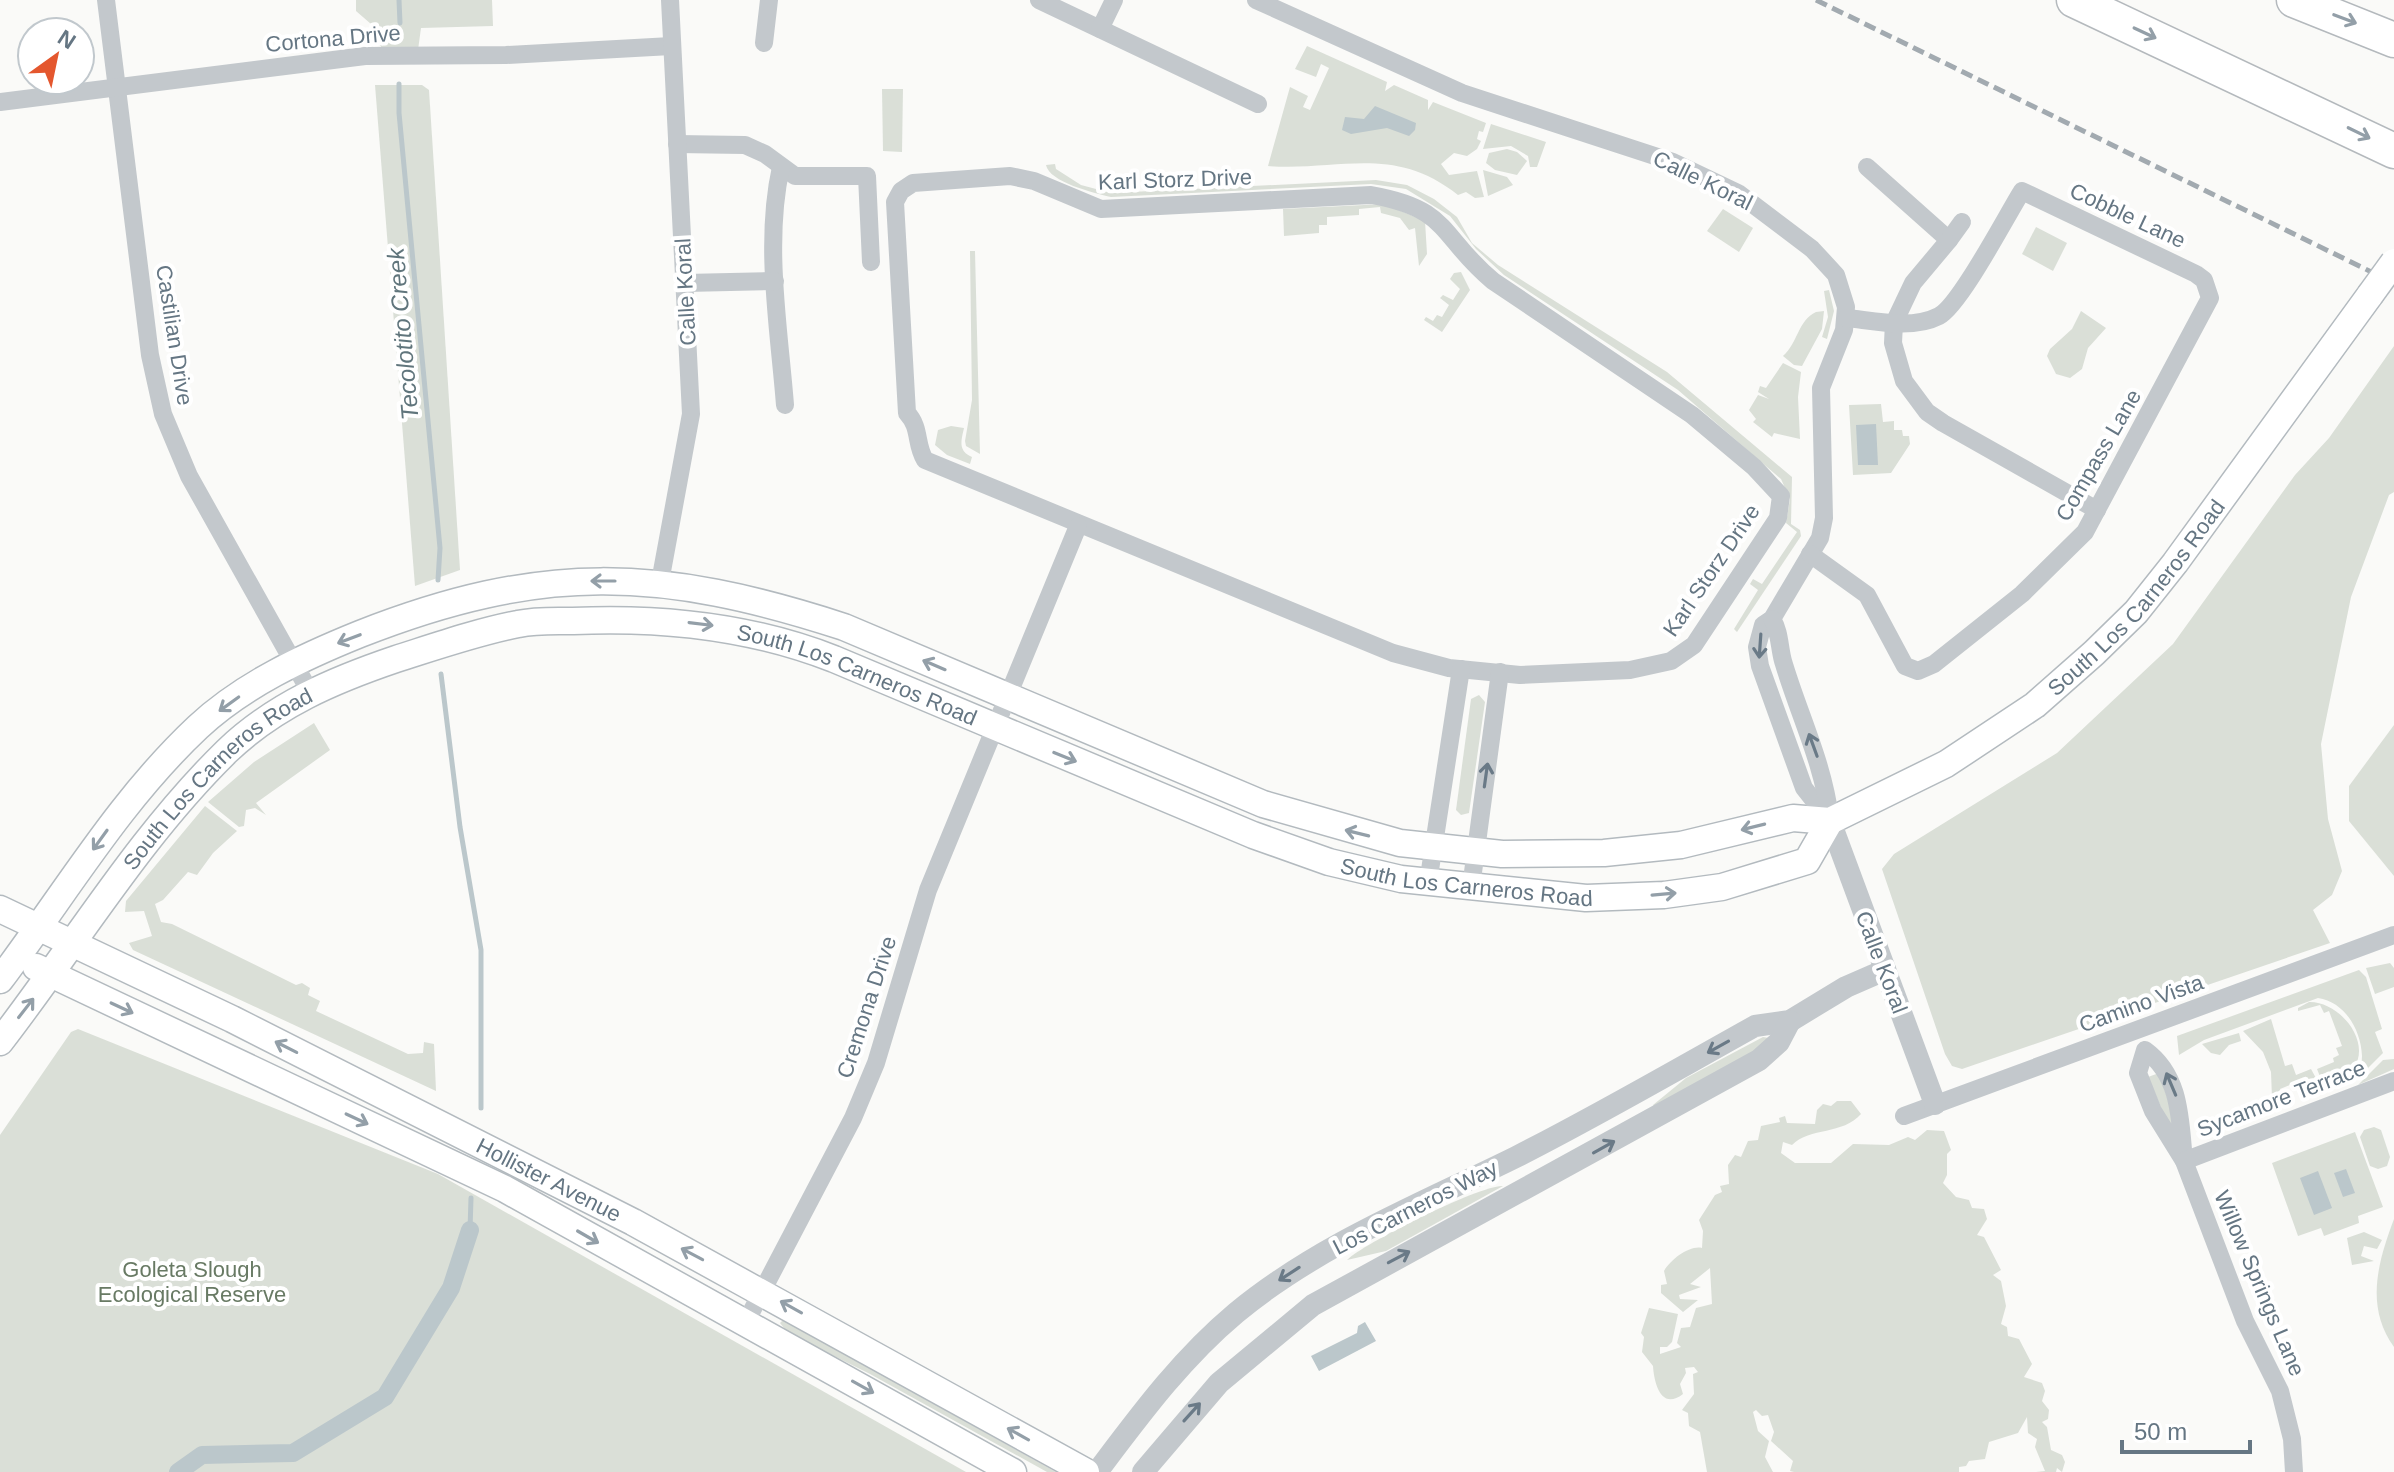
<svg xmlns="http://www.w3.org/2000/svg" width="2394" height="1472" font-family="Arial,sans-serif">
<rect width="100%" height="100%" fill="#fafaf8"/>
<g fill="#dadfd7">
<polygon points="356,0 492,0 493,26 421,28 418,50 382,49 371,24 356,11"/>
<path d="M 1307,46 L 1387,82 L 1385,91 L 1394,85 L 1428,100 L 1428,110 L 1433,102 L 1486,123 L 1483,132 L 1479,131 L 1477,139 L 1481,141 L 1477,149 L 1467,156 L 1454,153 L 1441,164 L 1449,175 L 1477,171 L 1484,197 L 1475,198 L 1466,192 L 1458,195 C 1394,144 1340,171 1268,166 L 1290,87 L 1308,96 L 1303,107 L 1310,110 L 1329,68 L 1321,64 L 1316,77 L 1295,69 Z"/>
<polygon points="375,85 422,85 429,90 460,570 415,586"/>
<polygon points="882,89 903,89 902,152 883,151"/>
<polygon points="1491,124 1546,142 1537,167 1530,167 1528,156 1511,146 1483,149"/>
<polygon points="1507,149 1517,152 1527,161 1517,175 1495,170 1486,163 1489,153"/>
<path d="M 1055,164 L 1056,169 L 1081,185 L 1111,193 L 1376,180 L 1407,185 L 1434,199 L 1457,217 L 1472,243 L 1498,265 L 1667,372 L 1792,477 L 1791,524 L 1800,530 L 1801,536 L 1737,632 L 1734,629 L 1758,590 L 1750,584 L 1753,579 L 1762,584 L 1797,532 L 1786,523 L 1790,499 L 1781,479 L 1678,390 L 1504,275 L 1476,249 L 1450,216 L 1406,189 L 1371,184 L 1111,197 C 1094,193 1049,182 1046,165 Z"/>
<polygon points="1483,170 1507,177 1513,185 1488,196"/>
<polygon points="1384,204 1425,221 1427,254 1419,266 1415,228 1409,230 1400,218 1381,213 1380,207 1359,209 1359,215 1327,217 1327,225 1319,225 1319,233 1284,236 1283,209"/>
<polygon points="1723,209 1753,228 1739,252 1707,231"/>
<polygon points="2036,227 2067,243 2053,271 2022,254"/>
<polygon points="970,251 975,251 980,454 966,446 965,441 972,400"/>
<polygon points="1461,272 1470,290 1442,332 1424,320 1426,317 1433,321 1437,315 1442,317 1449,305 1440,298 1443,295 1453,300 1460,289 1450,279 1454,273"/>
<polygon points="1829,290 1834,311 1827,339 1822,337 1828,317 1824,291"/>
<polygon points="2081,311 2106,328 2088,348 2082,369 2070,378 2056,374 2047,356 2050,349 2072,329"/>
<path d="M 1816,312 L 1824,311 L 1822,329 L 1802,366 L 1794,365 L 1783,356 C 1798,343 1798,320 1816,312 Z"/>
<polygon points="2394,346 2394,492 2389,495 2351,597 2321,744 2328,819 2342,871 2332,895 2313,910 2330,943 1962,1069 1952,1066 1945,1054 1882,869 1894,854 2057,753 2173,644 2295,475 2329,438"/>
<polygon points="1783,363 1801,372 1798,397 1800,439 1774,433 1772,437 1753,422 1756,419 1749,410 1758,395 1769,399 1758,392 1760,386 1766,388"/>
<polygon points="1881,404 1883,422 1894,421 1894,430 1902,430 1903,436 1909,436 1910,444 1891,473 1853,475 1849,405"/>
<path d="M 951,426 L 964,428 C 961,441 958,451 972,457 L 970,464 L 947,455 L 935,445 L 938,430 Z"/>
<polygon points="1479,695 1485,702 1469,813 1461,815 1456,810 1471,699"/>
<polygon points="314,723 330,750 256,803 266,815 255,808 246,810 244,826 239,827 208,802 254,762"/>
<polygon points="2394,725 2394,876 2349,821 2349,786"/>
<polygon points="205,806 237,831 213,853 197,875 188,872 163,900 155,904 161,922 172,924 296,985 302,983 310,988 308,995 320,1001 316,1011 408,1054 423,1053 424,1042 434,1044 436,1091 133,950 129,943 152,936 144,911 125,912 126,901"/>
<polygon points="2390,963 2394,968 2394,987 2375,994 2366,968"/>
<path d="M 2359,970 L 2366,977 L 2382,1029 L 2375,1032 L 2383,1053 L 2362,1074 C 2359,1068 2362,1064 2362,1056 C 2361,1030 2345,1002 2318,998 L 2204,1040 L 2179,1055 L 2177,1036 Z"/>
<path d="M 2309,1002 C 2338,1001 2372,1040 2354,1068 L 2321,1079 L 2317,1069 L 2334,1062 L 2333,1058 L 2339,1055 L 2336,1048 L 2342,1046 L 2329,1011 L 2324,1013 L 2320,1005 L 2298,1011 L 2298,1008 Z"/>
<polygon points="2271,1019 2285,1066 2292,1064 2296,1075 2311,1069 2317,1080 2292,1090 2290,1085 2280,1089 2281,1094 2272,1098 2271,1072 2263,1052 2243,1031"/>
<polygon points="78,1029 438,1174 966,1472 0,1472 0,1135 71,1032"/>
<polygon points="2239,1033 2241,1041 2229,1045 2220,1055 2211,1053 2202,1044"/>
<polygon points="1763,1037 1769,1038 1769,1042 1656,1109 1653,1105 1686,1078"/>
<polygon points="2394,1059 2394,1069 2358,1085 2383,1060"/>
<polygon points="2159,1073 2176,1124 2169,1126 2148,1077"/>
<path d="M 1837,1101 L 1851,1101 L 1861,1114 C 1843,1135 1810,1127 1792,1145 L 1783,1142 L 1781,1153 L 1795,1163 L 1831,1163 L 1853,1144 L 1889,1145 L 1908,1137 L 1915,1140 L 1927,1130 L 1944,1131 L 1951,1150 L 1947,1154 L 1947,1175 L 1943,1183 L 1956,1197 L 1969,1200 L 1972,1208 L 1984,1209 L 1987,1219 L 1977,1235 L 1984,1237 L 2001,1270 L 1993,1275 L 2001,1281 L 2006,1306 L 2001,1324 L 2007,1327 L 2008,1336 L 2019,1339 L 2032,1364 L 2024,1377 L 2042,1383 L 2045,1391 L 2042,1401 L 2049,1410 L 2048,1419 L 2042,1422 L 2047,1427 L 2051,1450 L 2062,1455 L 2065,1462 L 2062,1472 L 2057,1468 L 2056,1472 L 2036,1472 L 2045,1471 L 2035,1447 L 2037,1439 L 2028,1433 L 2027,1417 L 2018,1433 L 1989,1442 L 1985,1459 L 1969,1461 L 1966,1466 L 1959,1467 L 1959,1472 L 1794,1472 L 1790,1471 L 1793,1461 L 1771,1441 L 1774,1432 L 1768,1415 L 1762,1416 L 1756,1410 L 1753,1412 L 1758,1431 L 1769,1441 L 1765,1457 L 1773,1472 L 1707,1472 L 1700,1432 L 1689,1426 L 1688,1413 L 1682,1410 L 1694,1394 L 1693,1374 L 1698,1372 L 1694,1367 L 1685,1368 L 1686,1373 L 1680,1384 L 1683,1394 C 1661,1411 1654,1383 1653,1366 L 1642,1352 L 1644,1337 L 1641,1333 L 1649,1308 L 1678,1314 L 1672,1342 L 1667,1347 L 1660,1347 L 1660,1354 L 1681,1347 L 1677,1343 L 1681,1328 L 1690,1327 L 1696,1308 L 1712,1304 L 1710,1268 L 1690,1284 L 1701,1287 L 1679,1295 L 1680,1299 L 1698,1300 L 1683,1312 L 1661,1293 L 1661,1285 L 1667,1284 L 1664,1271 C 1671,1259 1690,1245 1702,1248 L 1703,1231 L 1699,1220 L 1715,1195 L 1722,1192 L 1720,1186 L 1729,1184 L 1728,1165 L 1735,1155 L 1741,1157 L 1748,1141 L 1758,1140 L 1761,1126 L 1780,1122 L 1779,1118 L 1785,1116 L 1787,1123 L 1815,1124 L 1817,1110 L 1823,1104 L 1831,1106 Z"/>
<polygon points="2374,1127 2381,1130 2390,1157 2387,1166 2378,1169 2370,1166 2360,1137 2364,1130"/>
<polygon points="2355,1132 2383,1207 2358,1216 2359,1223 2324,1236 2321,1228 2298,1236 2272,1163"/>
<path d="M 1503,1186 L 1386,1251 L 1347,1260 C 1362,1244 1482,1184 1503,1186 Z"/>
<path d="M 2394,1219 L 2394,1347 C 2364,1306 2379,1259 2394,1219 Z"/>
<polygon points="2364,1232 2382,1240 2377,1249 2364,1246 2361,1256 2374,1261 2352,1265 2347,1238"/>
<polygon points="783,1320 1056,1472 1047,1472 870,1374 788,1333 780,1323"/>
</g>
<g fill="#bbc7cb">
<polygon points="1375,106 1416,123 1415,130 1409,136 1387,128 1351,134 1342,130 1345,117 1364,119"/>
<polygon points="1876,424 1878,465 1858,465 1856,425"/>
<polygon points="2346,1169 2355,1193 2343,1197 2334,1173"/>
<polygon points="2318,1171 2332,1208 2314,1215 2300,1178"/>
<polygon points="1365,1322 1376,1341 1319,1371 1311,1356 1357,1333 1358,1326"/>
</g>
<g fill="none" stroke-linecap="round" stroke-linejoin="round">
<g stroke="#bbc7cb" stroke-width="5">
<polyline points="399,0 400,23"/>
<polyline points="399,84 399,113 440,548 438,580"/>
<polyline points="441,674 460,827 481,950 481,1108"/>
<polyline points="470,1230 471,1198"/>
</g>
<polyline stroke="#bbc7cb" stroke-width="18" points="178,1472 202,1455 293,1453 385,1397 451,1288 470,1230"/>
<defs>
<g id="secondary">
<path id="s1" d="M 0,909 L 232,1019 L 633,1222 L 1086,1472"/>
<polyline points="36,967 505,1189 1013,1472"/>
<path id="s2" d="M 0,980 C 65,894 119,801 198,727 C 243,685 303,657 360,634 C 541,563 660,567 844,627 L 1263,804 L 1400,843 L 1502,854 L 1604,853 L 1681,845 L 1793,818 L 1830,821 L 1946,764 L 2035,705 L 2094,653 L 2136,612 L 2175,563 L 2370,295"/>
<path id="s3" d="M 0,1042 C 75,945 139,837 227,751 C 275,705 334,680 396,659 C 437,646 477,632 518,624 C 536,620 555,621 573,621 C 663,617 750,626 834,659 L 1253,835 L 1329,862 L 1401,879 L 1586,898 L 1664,895 L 1722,887 L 1807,861 L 1830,821"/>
</g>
<g id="motorway">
<polyline points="2074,0 2394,151"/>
<polyline points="2294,0 2394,40"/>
</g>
</defs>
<use href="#secondary" stroke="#b3babf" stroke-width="29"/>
<use href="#motorway" stroke="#b4b9bd" stroke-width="37"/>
<g stroke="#c3c8cc" stroke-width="18">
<polyline points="106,0 150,355 163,414 189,476 310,692"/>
<polyline points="1039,0 1258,104"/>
<polyline points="1256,0 1462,93 1673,162 1738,193 1812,249 1836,275 1846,307 1844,330 1821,388 1824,518 1820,538 1772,619 1763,625 1757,647 1760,666 1804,788 1830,821"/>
<polyline points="1100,29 1114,0"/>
<polyline points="764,43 769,0"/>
<polyline points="0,102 365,56 506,55 671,46"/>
<polyline points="677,144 745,145 765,154 795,176 867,176 871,262"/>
<path d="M 781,167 C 764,243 779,328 785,405"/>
<polyline points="1867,167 1949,240 1913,283 1894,323 1893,343 1904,381 1927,412 1943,423 2097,510"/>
<path d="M 1010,176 L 1034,181 L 1101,209 L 1371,195 C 1451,209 1439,236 1493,281 L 1692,415 L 1754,467 L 1781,496 L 1778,518 L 1694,645 L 1671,661 L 1630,670 L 1520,675 L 1449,668 L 1393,653 L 925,460 C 915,444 921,428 907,413 L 895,202 L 901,191 L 913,183 Z"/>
<polyline points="1949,240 1962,222"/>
<polyline points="685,283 775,281"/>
<path d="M 1810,554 L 1867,595 L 1905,666 L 1918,671 L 1934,664 L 2022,594 L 2085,532 L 2210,298 L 2204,280 L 2196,274 L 2022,191 C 2007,215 1960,305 1939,316 C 1912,330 1875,321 1847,318"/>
<polyline points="660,582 691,414 670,0"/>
<path d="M 1772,619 C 1780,632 1779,646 1783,661 C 1799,715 1823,762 1830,818"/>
<polyline points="1428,883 1461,669"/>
<polyline points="1471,887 1500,672"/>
<polyline points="1904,1116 2394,935"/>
<path d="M 2184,1161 C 2180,1120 2181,1076 2145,1050 L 2138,1073 L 2153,1111 L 2184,1161 L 2245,1321 L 2280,1391 L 2292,1439 L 2294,1472"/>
<polyline points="2184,1161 2394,1081"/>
<polyline points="746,1322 853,1118 876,1063 928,890 1078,526"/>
</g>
<g stroke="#c3c8cc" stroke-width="22">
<polyline points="1830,821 1935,1104"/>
<path d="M 1097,1472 C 1140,1415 1181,1359 1236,1313 C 1318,1245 1421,1204 1516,1157 C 1597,1116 1676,1070 1755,1026 L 1790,1021 L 1846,987 L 1885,970"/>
<polyline points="1143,1472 1219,1383 1313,1305 1759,1060 1779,1042 1790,1021"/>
</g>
<use href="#secondary" stroke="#fff" stroke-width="26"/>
<use href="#motorway" stroke="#fff" stroke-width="34"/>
<polyline stroke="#a2aab0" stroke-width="5" stroke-dasharray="12 6" stroke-linecap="butt" points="1816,0 2394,283"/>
<defs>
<polyline id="secondary-bridge" points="2370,295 2394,262"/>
</defs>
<use href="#secondary-bridge" stroke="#b3babf" stroke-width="29" stroke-linecap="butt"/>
<use href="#secondary-bridge" stroke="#fff" stroke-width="26"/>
</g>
<defs><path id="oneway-shaft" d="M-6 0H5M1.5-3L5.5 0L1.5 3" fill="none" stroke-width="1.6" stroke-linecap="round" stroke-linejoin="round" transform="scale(2)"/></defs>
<g stroke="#939fa8">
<use href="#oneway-shaft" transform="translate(2345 19) rotate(21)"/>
<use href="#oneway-shaft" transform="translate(2145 33) rotate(25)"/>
<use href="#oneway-shaft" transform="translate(2359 133) rotate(26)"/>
<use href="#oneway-shaft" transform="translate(603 581) rotate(180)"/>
<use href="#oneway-shaft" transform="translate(701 624) rotate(7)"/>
<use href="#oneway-shaft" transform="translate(349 639) rotate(159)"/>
<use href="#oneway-shaft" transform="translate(934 665) rotate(-157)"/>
<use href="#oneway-shaft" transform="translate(229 704) rotate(144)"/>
<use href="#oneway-shaft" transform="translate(1065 757) rotate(22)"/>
<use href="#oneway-shaft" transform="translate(1753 827) rotate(166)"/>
<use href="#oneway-shaft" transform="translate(1357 833) rotate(-166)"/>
<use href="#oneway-shaft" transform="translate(100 840) rotate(126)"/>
<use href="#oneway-shaft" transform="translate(1664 894) rotate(-5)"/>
<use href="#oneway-shaft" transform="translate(26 1008) rotate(-52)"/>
<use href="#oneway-shaft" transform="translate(122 1008) rotate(25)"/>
<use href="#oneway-shaft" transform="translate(286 1047) rotate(-153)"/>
<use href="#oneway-shaft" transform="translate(357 1119) rotate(25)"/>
<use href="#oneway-shaft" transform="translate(588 1237) rotate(30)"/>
<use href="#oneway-shaft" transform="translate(692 1254) rotate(-152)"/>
<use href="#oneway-shaft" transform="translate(791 1307) rotate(-151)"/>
<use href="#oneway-shaft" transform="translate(863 1387) rotate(29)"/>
<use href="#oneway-shaft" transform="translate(1018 1434) rotate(-151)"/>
</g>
<g stroke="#6a7a87">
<use href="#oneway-shaft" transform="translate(1760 646) rotate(94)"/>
<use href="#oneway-shaft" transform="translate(1813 745) rotate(-110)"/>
<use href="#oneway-shaft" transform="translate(1486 775) rotate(-82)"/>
<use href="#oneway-shaft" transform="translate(1718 1047) rotate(151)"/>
<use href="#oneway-shaft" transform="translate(2171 1084) rotate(-113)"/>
<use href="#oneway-shaft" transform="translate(1604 1147) rotate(-29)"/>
<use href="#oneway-shaft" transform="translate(1399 1257) rotate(-28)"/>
<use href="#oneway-shaft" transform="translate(1289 1274) rotate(147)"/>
<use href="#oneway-shaft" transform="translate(1192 1412) rotate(-48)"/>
</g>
<g text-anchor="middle" stroke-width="8" stroke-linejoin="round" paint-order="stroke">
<g font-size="22" fill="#657683" stroke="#fff">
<text transform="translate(333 38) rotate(-5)" y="8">Cortona Drive</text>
<text transform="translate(1175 179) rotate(-2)" y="8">Karl Storz Drive</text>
<text transform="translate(1703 180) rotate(26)" y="8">Calle Koral</text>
<text transform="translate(2128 215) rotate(25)" y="8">Cobble Lane</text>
<text transform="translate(685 292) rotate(-93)" y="8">Calle Koral</text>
<text transform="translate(175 335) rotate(81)" y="8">Castilian Drive</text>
<text transform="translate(2098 455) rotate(-60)" y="8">Compass Lane</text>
<text transform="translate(1711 570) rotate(-56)" y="8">Karl Storz Drive</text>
<text dy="8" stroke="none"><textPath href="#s2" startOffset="2422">South Los Carneros Road</textPath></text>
<text dy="8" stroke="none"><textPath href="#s3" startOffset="1038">South Los Carneros Road</textPath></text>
<text dy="8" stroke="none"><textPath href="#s3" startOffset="344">South Los Carneros Road</textPath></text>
<text dy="8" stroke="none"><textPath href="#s3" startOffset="1686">South Los Carneros Road</textPath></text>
<text transform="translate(1882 962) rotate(69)" y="8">Calle Koral</text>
<text transform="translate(2141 1003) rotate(-20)" y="8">Camino Vista</text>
<text transform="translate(866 1007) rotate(-72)" y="8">Cremona Drive</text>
<text transform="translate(2281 1098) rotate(-21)" y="8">Sycamore Terrace</text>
<text dy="8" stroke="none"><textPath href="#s1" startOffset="612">Hollister Avenue</textPath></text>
<text transform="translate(1415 1207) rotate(-27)" y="8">Los Carneros Way</text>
<text transform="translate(2260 1283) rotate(67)" y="8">Willow Springs Lane</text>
</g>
<g font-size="22" fill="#687a64" stroke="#fff">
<text x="192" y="1277">Goleta Slough<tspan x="192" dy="25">Ecological Reserve</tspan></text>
</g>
<g font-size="24" font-style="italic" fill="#60757c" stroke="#fff">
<text transform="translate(403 334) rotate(-95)" y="8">Tecolotito Creek</text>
</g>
</g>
<g transform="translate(56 56) rotate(33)"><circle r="38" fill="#ffffff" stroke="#c1c8cd" stroke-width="2"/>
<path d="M0-6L14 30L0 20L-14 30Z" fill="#e4572e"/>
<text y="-12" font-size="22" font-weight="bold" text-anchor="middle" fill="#657683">N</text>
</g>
<path d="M2122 1440v12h128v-12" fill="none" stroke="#657683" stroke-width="4"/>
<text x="2134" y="1440" font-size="24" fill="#657683" stroke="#ffffff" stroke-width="6" paint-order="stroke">50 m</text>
</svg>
